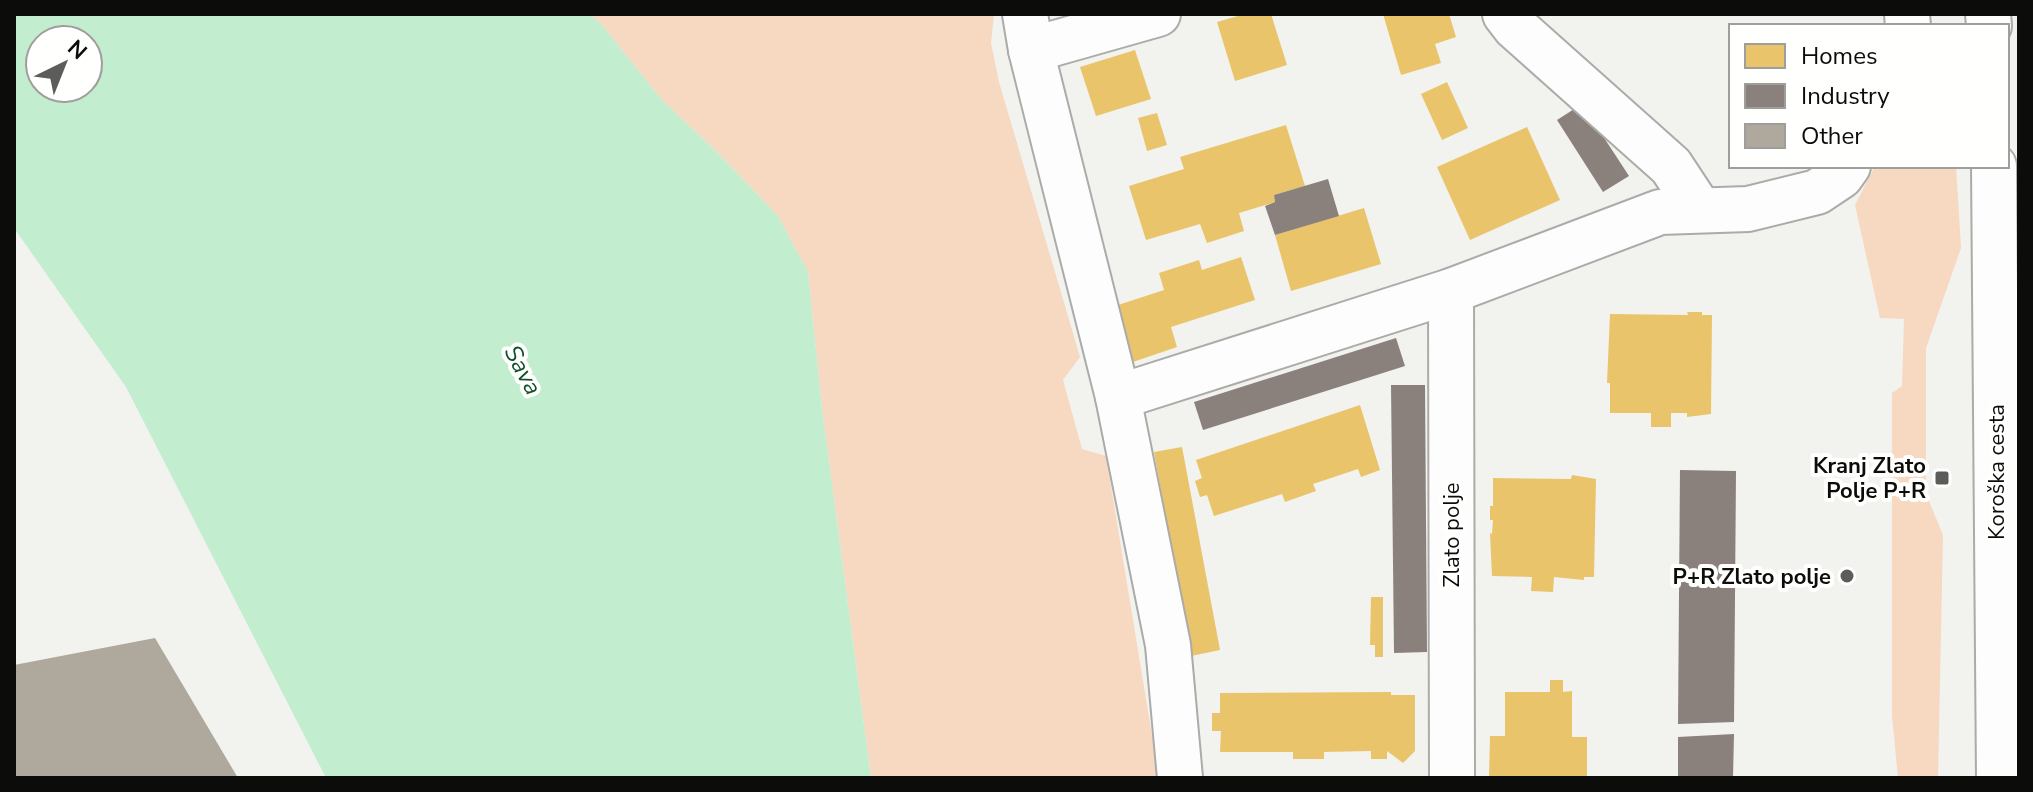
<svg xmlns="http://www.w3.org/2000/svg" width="2033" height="792" font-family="'Nunito Sans',sans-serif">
<rect width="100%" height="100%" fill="#f2f2ef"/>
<g fill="#f7d8c1">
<polygon points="590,14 994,14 991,43 999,82 1080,357 1063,380 1082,449 1106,456 1159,778 871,778 822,408 808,272 778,216 719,154 661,99 602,25"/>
<polygon points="1875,166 1956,166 1961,248 1926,348 1926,494 1943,535 1938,778 1898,778 1892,716 1892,393 1902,386 1904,319 1880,318 1855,205"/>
</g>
<path fill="#c3edcf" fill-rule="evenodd" d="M 14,14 L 590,14 L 602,25 L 661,99 L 719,154 L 778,216 L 808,272 L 822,408 L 871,778 L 326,778 L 126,387 L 14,228 ZM 40,40 L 88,40 L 88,88 L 40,88 Z"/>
<g fill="#e9c46a">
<polygon points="1245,14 1271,14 1287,65 1235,81 1217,22"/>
<polygon points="1383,14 1449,14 1456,37 1435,44 1441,63 1401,75"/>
<polygon points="1135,50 1151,99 1096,116 1080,67"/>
<polygon points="1447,82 1468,128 1442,140 1421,94"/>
<polygon points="1157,113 1167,145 1147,151 1138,118"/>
<polygon points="1286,125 1305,186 1274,195 1275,202 1239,213 1244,231 1207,243 1200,224 1146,240 1129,186 1184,169 1180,157"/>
<polygon points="1527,127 1560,200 1470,240 1437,167"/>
<polygon points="1364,208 1381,264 1291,291 1275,235"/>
<polygon points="1241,257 1255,300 1171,327 1177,347 1133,362 1115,306 1164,290 1159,273 1199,260 1202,270"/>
<polygon points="1687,312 1702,312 1702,315 1712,315 1711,414 1687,417 1687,413 1671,413 1671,427 1651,427 1651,413 1610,413 1610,383 1607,383 1610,314 1688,315"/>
<polygon points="1360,405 1380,470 1361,477 1358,469 1313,484 1316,491 1285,502 1282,494 1214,516 1207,495 1200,497 1195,481 1202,478 1196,460"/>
<polygon points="1182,447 1220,650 1191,656 1154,452"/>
<polygon points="1572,475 1596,479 1594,577 1584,577 1584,580 1554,577 1553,592 1531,591 1532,577 1492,576 1490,533 1492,534 1493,520 1490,520 1490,506 1493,506 1493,478 1571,479"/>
<polygon points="1371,597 1383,597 1383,657 1375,657 1375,645 1370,645"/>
<polygon points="1550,680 1563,680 1563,692 1572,691 1572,737 1587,737 1587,778 1489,778 1490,736 1505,736 1505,692 1550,692"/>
<polygon points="1391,692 1391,695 1415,695 1415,751 1403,763 1387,751 1387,759 1371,759 1371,751 1324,752 1324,759 1293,759 1293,752 1220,752 1221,731 1212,731 1212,713 1220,713 1220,693"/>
</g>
<g fill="#8a817c">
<polygon points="1582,104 1629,176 1603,192 1557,120"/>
<polygon points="1328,179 1339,216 1275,235 1265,206 1275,202 1274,195"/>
<polygon points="1396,338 1405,366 1203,430 1194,402"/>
<polygon points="1391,385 1425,385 1427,652 1394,653"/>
<polygon points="1680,470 1736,471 1734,722 1678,724"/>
<polygon points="1734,734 1733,778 1678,778 1678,737"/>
</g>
<polygon fill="#afa99d" points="155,638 238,778 14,778 14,665"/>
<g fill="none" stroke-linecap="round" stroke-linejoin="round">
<defs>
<g id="minor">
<polyline points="1025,14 1031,50 1118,397 1168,645 1180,778"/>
<polyline points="1505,14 1515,27 1671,166 1700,210"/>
<polyline points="1907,14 1908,26"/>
<polyline points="1031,50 1158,14"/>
<polyline points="1451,291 1452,778"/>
<polyline points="1118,397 1451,291 1660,212 1748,209 1817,192 1841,176 1848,166"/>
</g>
<g id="major">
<polyline points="1988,14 1989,26"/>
<polyline points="1994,166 1999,778"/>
</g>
</defs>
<use href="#minor" stroke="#ababa9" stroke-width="48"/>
<use href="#major" stroke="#ababa9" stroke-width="48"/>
<use href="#minor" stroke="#fdfdfd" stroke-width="44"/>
<use href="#major" stroke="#fdfdfd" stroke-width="44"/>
</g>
<g fill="#5c5c5b" stroke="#fffffe" stroke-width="3">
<rect x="1934" y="470" width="16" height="16" rx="4"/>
<circle cx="1847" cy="576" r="8"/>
</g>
<g text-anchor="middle" stroke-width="8" stroke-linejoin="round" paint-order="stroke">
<g font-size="22" font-weight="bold" fill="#0c0c0b" stroke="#fffffe" text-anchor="end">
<text x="1926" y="473">Kranj Zlato<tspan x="1926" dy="25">Polje P+R</tspan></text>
<text x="1831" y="584">P+R Zlato polje</text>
</g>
<g font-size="22" fill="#0c0c0b" stroke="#fffffe">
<text transform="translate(1996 472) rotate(-90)" y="8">Koroška cesta</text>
<text transform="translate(1451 535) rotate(-90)" y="8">Zlato polje</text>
</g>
<g font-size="24" font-style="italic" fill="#0d512c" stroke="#fffffe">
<text transform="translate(523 370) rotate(62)" y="8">Sava</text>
</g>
</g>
<rect width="2033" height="792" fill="none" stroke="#0c0c0b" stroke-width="32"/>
<rect x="1729" y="24" width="280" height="144" fill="#fffffe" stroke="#9e9e9d" stroke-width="2"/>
<rect x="1745" y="44" width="40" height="24" fill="#e9c46a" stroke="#9e9e9d" stroke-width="2"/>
<text x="1801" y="64" font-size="24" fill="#0c0c0b">Homes</text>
<rect x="1745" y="84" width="40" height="24" fill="#8a817c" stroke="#9e9e9d" stroke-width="2"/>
<text x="1801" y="104" font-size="24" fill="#0c0c0b">Industry</text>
<rect x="1745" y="124" width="40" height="24" fill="#afa99d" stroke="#9e9e9d" stroke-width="2"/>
<text x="1801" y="144" font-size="24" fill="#0c0c0b">Other</text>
<g transform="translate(64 64) rotate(43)"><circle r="38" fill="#fffffe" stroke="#9e9e9d" stroke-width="2"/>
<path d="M0-6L14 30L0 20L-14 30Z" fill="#5c5c5b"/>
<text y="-12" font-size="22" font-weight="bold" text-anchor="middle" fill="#0c0c0b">N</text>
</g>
</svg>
